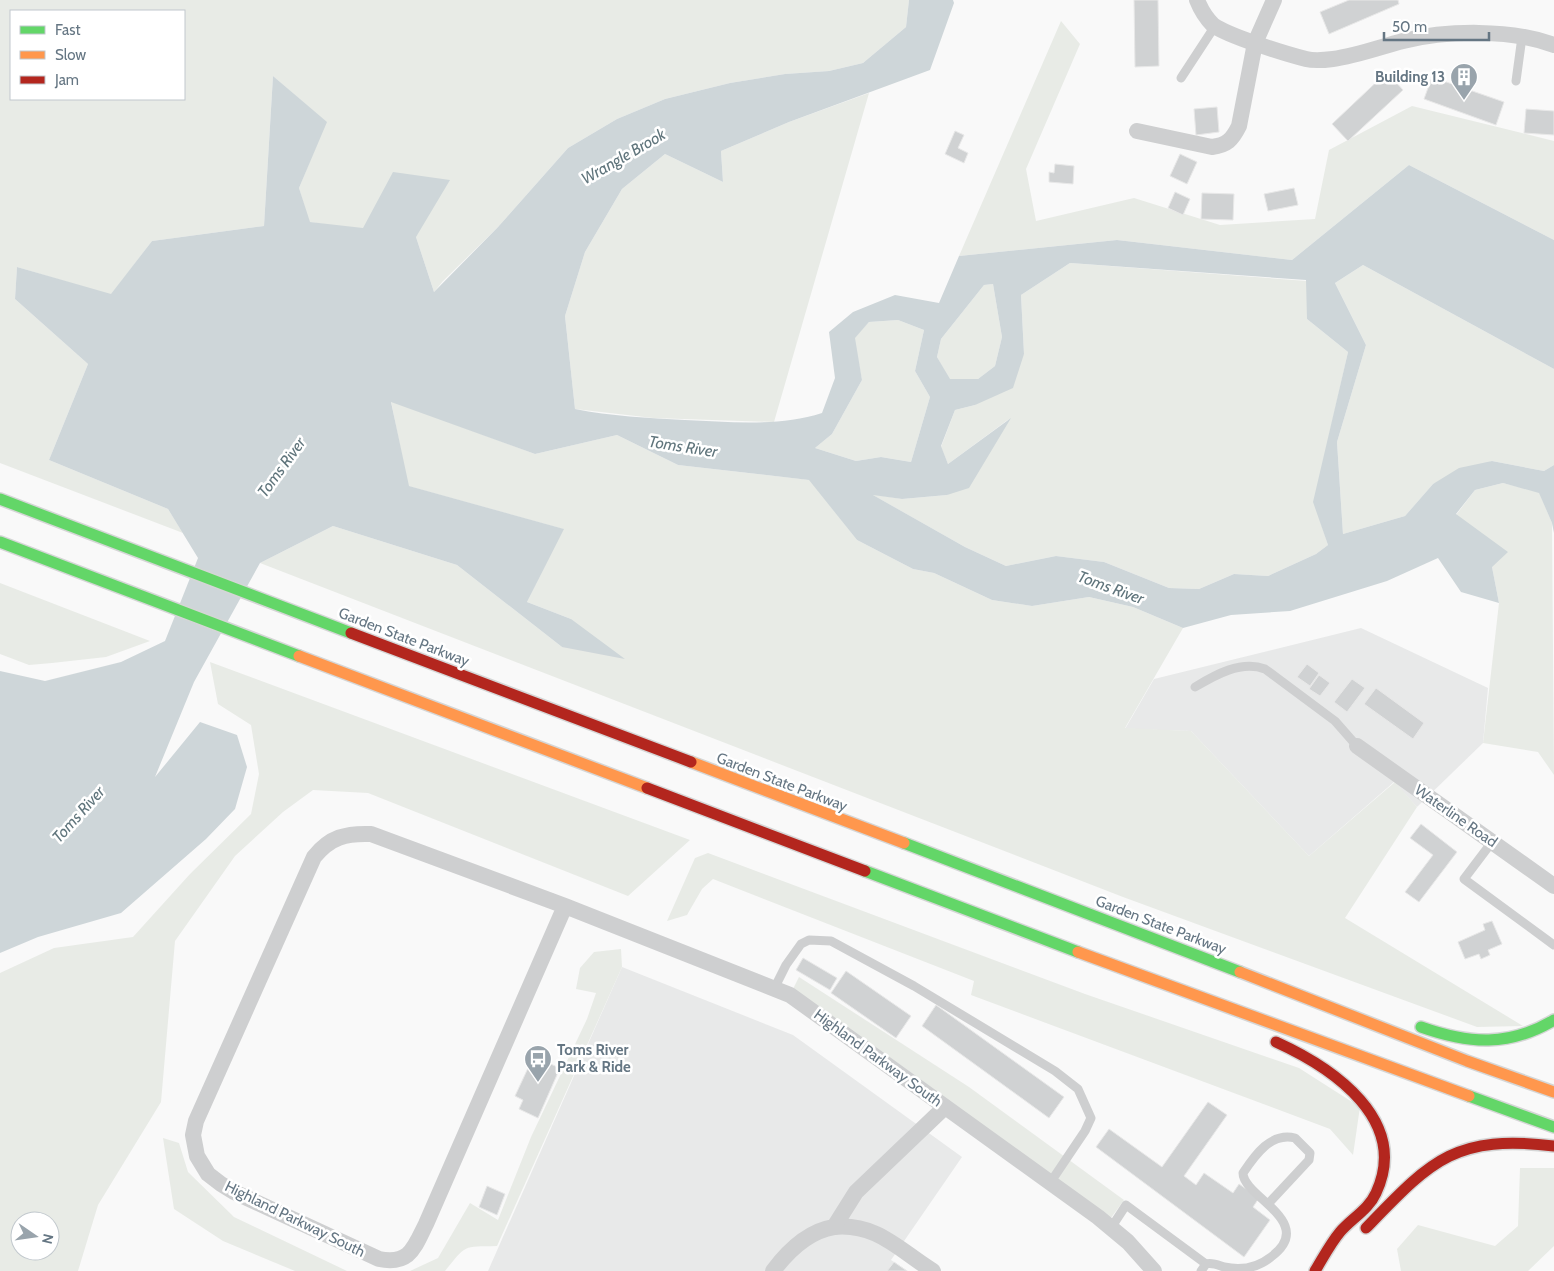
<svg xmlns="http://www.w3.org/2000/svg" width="1554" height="1271" font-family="Cabin,sans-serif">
<rect width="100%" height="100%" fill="#f9f9f9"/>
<g fill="#e8e9e9">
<polygon points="1361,628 1488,688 1483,743 1417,807 1394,782 1309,856 1191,731 1125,729 1154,679"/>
<polygon points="622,967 793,1035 962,1157 891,1260 908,1271 488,1271"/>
</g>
<g fill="#e8ebe6" fill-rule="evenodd">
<path d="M 0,0 L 909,0 L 906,27 L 863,63 L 829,71 L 785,74 L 730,83 L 665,99 L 617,119 L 568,148 L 498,227 L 443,281 L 434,292 L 416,237 L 309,222 L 299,188 L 326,122 L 273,76 L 264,226 L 152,241 L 111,295 L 17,267 L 15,299 L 88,364 L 49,460 L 168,509 L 183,533 L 0,463 ZM 11,11 L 184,11 L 184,99 L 11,99 Z"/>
<polygon points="1061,21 1080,44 1026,169 1036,221 1134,198 1220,225 1315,219 1329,150 1412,106 1554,141 1554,240 1409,165 1292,260 1117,240 959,256"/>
<polygon points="869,93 774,422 653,418 575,409 565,316 585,252 622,189 665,154 723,182 721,151 789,122"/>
<polygon points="1070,263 1307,281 1307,319 1348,352 1314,502 1328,545 1316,554 1268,576 1234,574 1199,589 1169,588 1104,562 1056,556 1006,566 965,547 871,494 902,499 947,495 1009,419 948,464 941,447 955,410 975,405 1024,354 1021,295"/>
<polygon points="1363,265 1554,369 1554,465 1544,471 1492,461 1433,484 1405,516 1343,534 1337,442 1366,345 1335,283"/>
<polygon points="993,284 1002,337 995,366 978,379 949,379 937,357 941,339 984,285"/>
<polygon points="898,320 924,330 915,371 930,397 911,462 881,457 856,461 815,448 832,434 862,380 854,338 869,322"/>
<polygon points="391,401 535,454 617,435 678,465 810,480 857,540 913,569 934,573 992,600 1032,606 1089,597 1133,607 1183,628 1125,728 1191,731 1309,856 1395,782 1417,807 1345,918 1523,1026 1477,1027 1123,897 260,563 333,526 457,565 562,647 571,619 527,602 563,529 408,486"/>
<polygon points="1503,483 1539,492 1552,523 1554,775 1538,752 1483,743 1499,603 1492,567 1456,515 1475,490"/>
<polygon points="0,583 150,641 106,657 52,663 29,665 0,654"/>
<path d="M 210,662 L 690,840 L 628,896 L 368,793 L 313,790 L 283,812 L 235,856 L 175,941 L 161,1102 L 98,1205 L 78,1271 L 0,1271 L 0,973 L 54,948 L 133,937 L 190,874 L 251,814 L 259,774 L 251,725 L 218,704 ZM 20,1221 L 50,1221 L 50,1251 L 20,1251 Z"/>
<polygon points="708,853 1085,994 1299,1068 1360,1107 1353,1155 1330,1129 971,995 974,981 713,879 702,889 687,915 667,921 695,858"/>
<path d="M 621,949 L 622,967 L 497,1246 C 462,1247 467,1244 445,1271 L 410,1271 L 438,1258 L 470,1203 L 498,1220 L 531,1137 L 587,1019 L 596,993 L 576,989 L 580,968 L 594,952 Z"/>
<polygon points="799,977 969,1087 1124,1200 1108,1222 793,989"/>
<polygon points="163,1138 179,1143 188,1172 234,1217 347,1271 295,1271 223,1241 174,1209"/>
<polygon points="1520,1168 1554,1168 1554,1246 1528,1271 1401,1271 1397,1249 1418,1225 1495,1246 1518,1226"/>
</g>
<path fill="#ced6d9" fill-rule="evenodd" d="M 909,0 L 953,0 L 954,3 L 930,70 L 789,122 L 721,151 L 723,182 L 665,154 L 622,189 L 585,252 L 565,316 L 575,409 C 610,416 649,418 685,420 C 730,422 778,427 822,413 L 835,378 L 829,332 L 853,312 L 895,295 L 939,303 L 959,256 L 1117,240 L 1292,260 L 1409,165 L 1554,240 L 1554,369 L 1363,265 L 1335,283 L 1366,345 L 1337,442 L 1343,534 L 1405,516 L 1433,484 L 1459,468 L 1492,461 L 1544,471 L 1554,465 L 1554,533 L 1552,523 L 1539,493 L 1503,483 L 1475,490 L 1456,514 L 1508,552 L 1492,567 L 1499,603 L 1461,592 L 1438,558 L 1387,581 L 1290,611 L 1231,615 L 1183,628 L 1133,607 L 1089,597 L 1032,606 L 992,600 L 934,573 L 913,569 L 857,540 L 809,480 L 678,465 L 617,435 L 535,454 L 391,402 L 409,486 L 564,529 L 527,602 L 571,619 L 625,659 L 562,647 L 457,565 L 333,526 L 260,563 L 194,682 L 155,777 L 200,722 L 237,735 L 247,767 L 235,809 L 206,839 L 121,913 L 38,937 L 0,953 L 0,671 L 45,681 L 121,662 L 165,641 L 198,558 L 168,509 L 49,460 L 88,364 L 15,299 L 17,267 L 111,294 L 152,241 L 264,226 L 273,76 L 327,122 L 299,188 L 310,222 L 363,228 L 393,172 L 450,180 L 416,237 L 434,292 L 498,227 L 568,148 L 617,119 L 665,99 L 730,83 L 785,74 L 829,71 L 863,63 L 906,27 ZM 1070,263 L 1306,280 L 1307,319 L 1348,352 L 1313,502 L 1328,545 L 1316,554 L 1268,576 L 1234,574 L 1199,589 L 1169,588 L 1104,562 L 1056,556 L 1006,566 L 965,547 L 873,495 L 902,499 L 947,495 L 969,488 L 1011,418 L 948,464 L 941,446 L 955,410 L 975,405 L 1013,388 L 1024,354 L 1021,295 ZM 993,284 L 1002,337 L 995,366 L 978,379 L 950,379 L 937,357 L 941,339 L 984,285 ZM 898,320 L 924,330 L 915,371 L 930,397 L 911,462 L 881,457 L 856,461 L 815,448 L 832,434 L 862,380 L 855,338 L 869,322 Z"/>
<g fill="#d0d2d3" stroke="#e8e8e8">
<polygon points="1134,0 1158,0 1159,66 1135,67"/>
<polygon points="1349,0 1398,0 1399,4 1329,34 1320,12"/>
<polygon points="1387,72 1403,90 1348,141 1332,124"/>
<polygon points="1432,77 1504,102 1496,125 1424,99"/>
<polygon points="1217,107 1219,132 1196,135 1194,109"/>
<polygon points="1526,109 1554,111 1554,135 1524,133"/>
<polygon points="955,131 964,135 958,148 968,153 964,163 945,154"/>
<polygon points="1180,154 1197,162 1187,184 1170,176"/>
<polygon points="1055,164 1074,166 1073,184 1049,182 1049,172 1054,173"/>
<polygon points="1294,188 1298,205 1268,211 1264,194"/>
<polygon points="1175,192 1190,199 1183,215 1168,208"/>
<polygon points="1202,193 1234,194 1233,220 1201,219"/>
<polygon points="1307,664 1319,673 1310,686 1297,677"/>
<polygon points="1319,675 1330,683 1320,696 1309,689"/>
<polygon points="1352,679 1365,688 1347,712 1334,702"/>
<polygon points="1376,688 1424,723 1413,739 1364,704"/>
<polygon points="1421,824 1457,852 1419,902 1405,892 1433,855 1410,838"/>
<polygon points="1492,921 1502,944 1488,950 1490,955 1481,959 1479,954 1465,959 1458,942 1485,930 1483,924"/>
<polygon points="803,958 837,978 830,990 796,970"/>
<polygon points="846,971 911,1016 896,1038 831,993"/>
<polygon points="936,1005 1064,1097 1049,1118 922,1026"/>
<polygon points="541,1060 560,1068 538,1118 519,1109 523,1100 515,1096 529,1066 536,1069"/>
<polygon points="1208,1102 1227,1115 1184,1176 1196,1185 1204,1173 1233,1193 1239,1184 1259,1198 1253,1207 1270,1220 1244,1257 1096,1147 1109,1129 1162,1167"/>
<polygon points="487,1186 505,1194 497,1215 479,1207"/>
<polygon points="894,1262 907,1271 887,1271"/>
</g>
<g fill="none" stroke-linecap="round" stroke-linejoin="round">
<defs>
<g id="fast">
<polyline points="0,499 351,633"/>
<polyline points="0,542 299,656"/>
<polyline points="904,843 1240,972"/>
<polyline points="865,871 1078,952"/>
<path d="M 1421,1027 C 1469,1044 1509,1047 1554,1020"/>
<polyline points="1469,1096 1554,1127"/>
</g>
<g id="slow">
<polyline points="299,656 647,788"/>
<polyline points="691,762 904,843"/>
<polyline points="1078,952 1469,1096"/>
<polyline points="1240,972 1467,1061 1554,1092"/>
</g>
<g id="jam">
<polyline points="351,633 691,762"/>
<polyline points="647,788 865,871"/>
<path d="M 1276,1042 C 1333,1068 1410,1120 1376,1193 C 1369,1209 1351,1219 1340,1232 C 1330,1244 1323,1258 1315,1271"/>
<path d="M 1366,1228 C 1431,1161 1454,1134 1554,1146"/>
</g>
</defs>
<use href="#fast" stroke="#d5d6d6" stroke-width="14"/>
<use href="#slow" stroke="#d5d6d6" stroke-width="14"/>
<use href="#jam" stroke="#d5d6d6" stroke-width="14"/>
<g stroke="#cecfd0" stroke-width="9">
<polyline points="1181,78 1215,26"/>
<polyline points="1516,81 1522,37"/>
<path d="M 1195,687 C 1215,675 1241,660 1265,669 L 1335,721 L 1357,746"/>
<polyline points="1492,842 1464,879 1554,945"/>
<polyline points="774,989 786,965 801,944 809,940 831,941 914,986 1055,1071 1078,1089 1091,1118 1085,1131 1050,1183"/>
<polyline points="1111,1228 1126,1205 1206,1264"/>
<path d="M 1201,1271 L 1206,1264 C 1212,1262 1218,1265 1224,1267 C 1242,1271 1257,1268 1271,1257 C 1318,1222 1243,1197 1243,1173 C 1255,1155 1271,1132 1295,1138 L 1310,1153 L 1309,1160 L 1268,1204"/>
</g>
<g stroke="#cecfd0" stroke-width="16">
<path d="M 1197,0 C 1201,10 1205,17 1213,25 C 1228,36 1286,54 1306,59 C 1314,61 1325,60 1333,59 C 1356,56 1380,47 1403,41 C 1447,30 1511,29 1554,45"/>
<path d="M 1137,131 L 1212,147 C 1227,145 1232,140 1239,126 L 1255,43 L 1274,0"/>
<polyline points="1357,746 1554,886"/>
<path d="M 565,906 L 426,1224 C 414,1248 410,1265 379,1259 L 234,1192 L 221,1184 L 208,1174 L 197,1156 L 193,1135 L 196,1121 L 314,857 C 330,837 346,833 371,834 L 565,906 L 790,995 L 1098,1217 L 1128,1242 L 1154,1271"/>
<path d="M 834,1227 C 877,1223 899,1250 933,1271"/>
<path d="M 773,1271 C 788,1251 809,1231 834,1227 L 856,1192 L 945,1107"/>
</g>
<use href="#fast" stroke="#63d668" stroke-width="11"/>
<use href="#slow" stroke="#ff974d" stroke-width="11"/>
<use href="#jam" stroke="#b3261e" stroke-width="11"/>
</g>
<defs>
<symbol id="building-pin" viewBox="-11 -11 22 30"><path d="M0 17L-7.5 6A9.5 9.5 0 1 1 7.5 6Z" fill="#99a4ac" stroke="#fff"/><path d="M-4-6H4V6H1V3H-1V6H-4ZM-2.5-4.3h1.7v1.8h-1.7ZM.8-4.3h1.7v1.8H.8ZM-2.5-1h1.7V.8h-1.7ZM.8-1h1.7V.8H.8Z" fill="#fff"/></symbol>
<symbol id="bus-pin" viewBox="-11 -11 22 30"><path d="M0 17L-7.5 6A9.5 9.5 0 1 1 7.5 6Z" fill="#99a4ac" stroke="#fff"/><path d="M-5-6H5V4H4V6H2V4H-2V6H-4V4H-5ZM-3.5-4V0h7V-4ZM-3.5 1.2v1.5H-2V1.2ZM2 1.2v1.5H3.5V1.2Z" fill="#fff"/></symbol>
</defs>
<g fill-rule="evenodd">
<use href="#building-pin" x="1448" y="61" width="32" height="43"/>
<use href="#bus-pin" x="522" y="1043" width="32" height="43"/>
</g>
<g text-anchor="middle" stroke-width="5" stroke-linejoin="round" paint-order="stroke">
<g font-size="15" font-weight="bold" fill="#657683" stroke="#fff" text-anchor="end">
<text x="1445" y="82">Building 13</text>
<text x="557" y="1055" text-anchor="start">Toms River<tspan x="557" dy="17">Park &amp; Ride</tspan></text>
</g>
<g font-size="15" fill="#657683" stroke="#fff">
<text transform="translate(404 637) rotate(21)" y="5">Garden State Parkway</text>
<text transform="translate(782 782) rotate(21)" y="5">Garden State Parkway</text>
<text transform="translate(1456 816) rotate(35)" y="5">Waterline Road</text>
<text transform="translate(1161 925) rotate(21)" y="5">Garden State Parkway</text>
<text transform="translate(878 1058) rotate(36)" y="5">Highland Parkway South</text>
<text transform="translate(295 1219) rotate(26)" y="5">Highland Parkway South</text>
</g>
<g font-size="16" font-style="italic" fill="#60757c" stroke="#fff">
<text transform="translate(623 156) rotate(-30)" y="6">Wrangle Brook</text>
<text transform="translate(683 446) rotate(9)" y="6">Toms River</text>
<text transform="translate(281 467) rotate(-54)" y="6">Toms River</text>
<text transform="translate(1111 587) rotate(20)" y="6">Toms River</text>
<text transform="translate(78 814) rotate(-48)" y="6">Toms River</text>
</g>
</g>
<rect x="10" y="10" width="175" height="90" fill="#ffffff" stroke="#c1c8cd"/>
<rect x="20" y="26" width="25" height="8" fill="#63d668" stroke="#c1c8cd"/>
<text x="55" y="35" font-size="15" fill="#657683">Fast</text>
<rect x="20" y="51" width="25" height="8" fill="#ff974d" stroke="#c1c8cd"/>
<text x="55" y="60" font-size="15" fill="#657683">Slow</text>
<rect x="20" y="76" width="25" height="8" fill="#b3261e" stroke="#c1c8cd"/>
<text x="55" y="85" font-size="15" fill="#657683">Jam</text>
<g transform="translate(35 1236) rotate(103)"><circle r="24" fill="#ffffff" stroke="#c1c8cd"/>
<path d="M0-4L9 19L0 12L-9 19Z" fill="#99a4ac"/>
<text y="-8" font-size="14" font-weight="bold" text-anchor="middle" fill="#657683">N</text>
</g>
<path d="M1384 32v8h105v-8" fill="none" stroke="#657683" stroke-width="2.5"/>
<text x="1392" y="32" font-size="15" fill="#657683" stroke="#ffffff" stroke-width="4" paint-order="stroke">50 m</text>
</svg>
